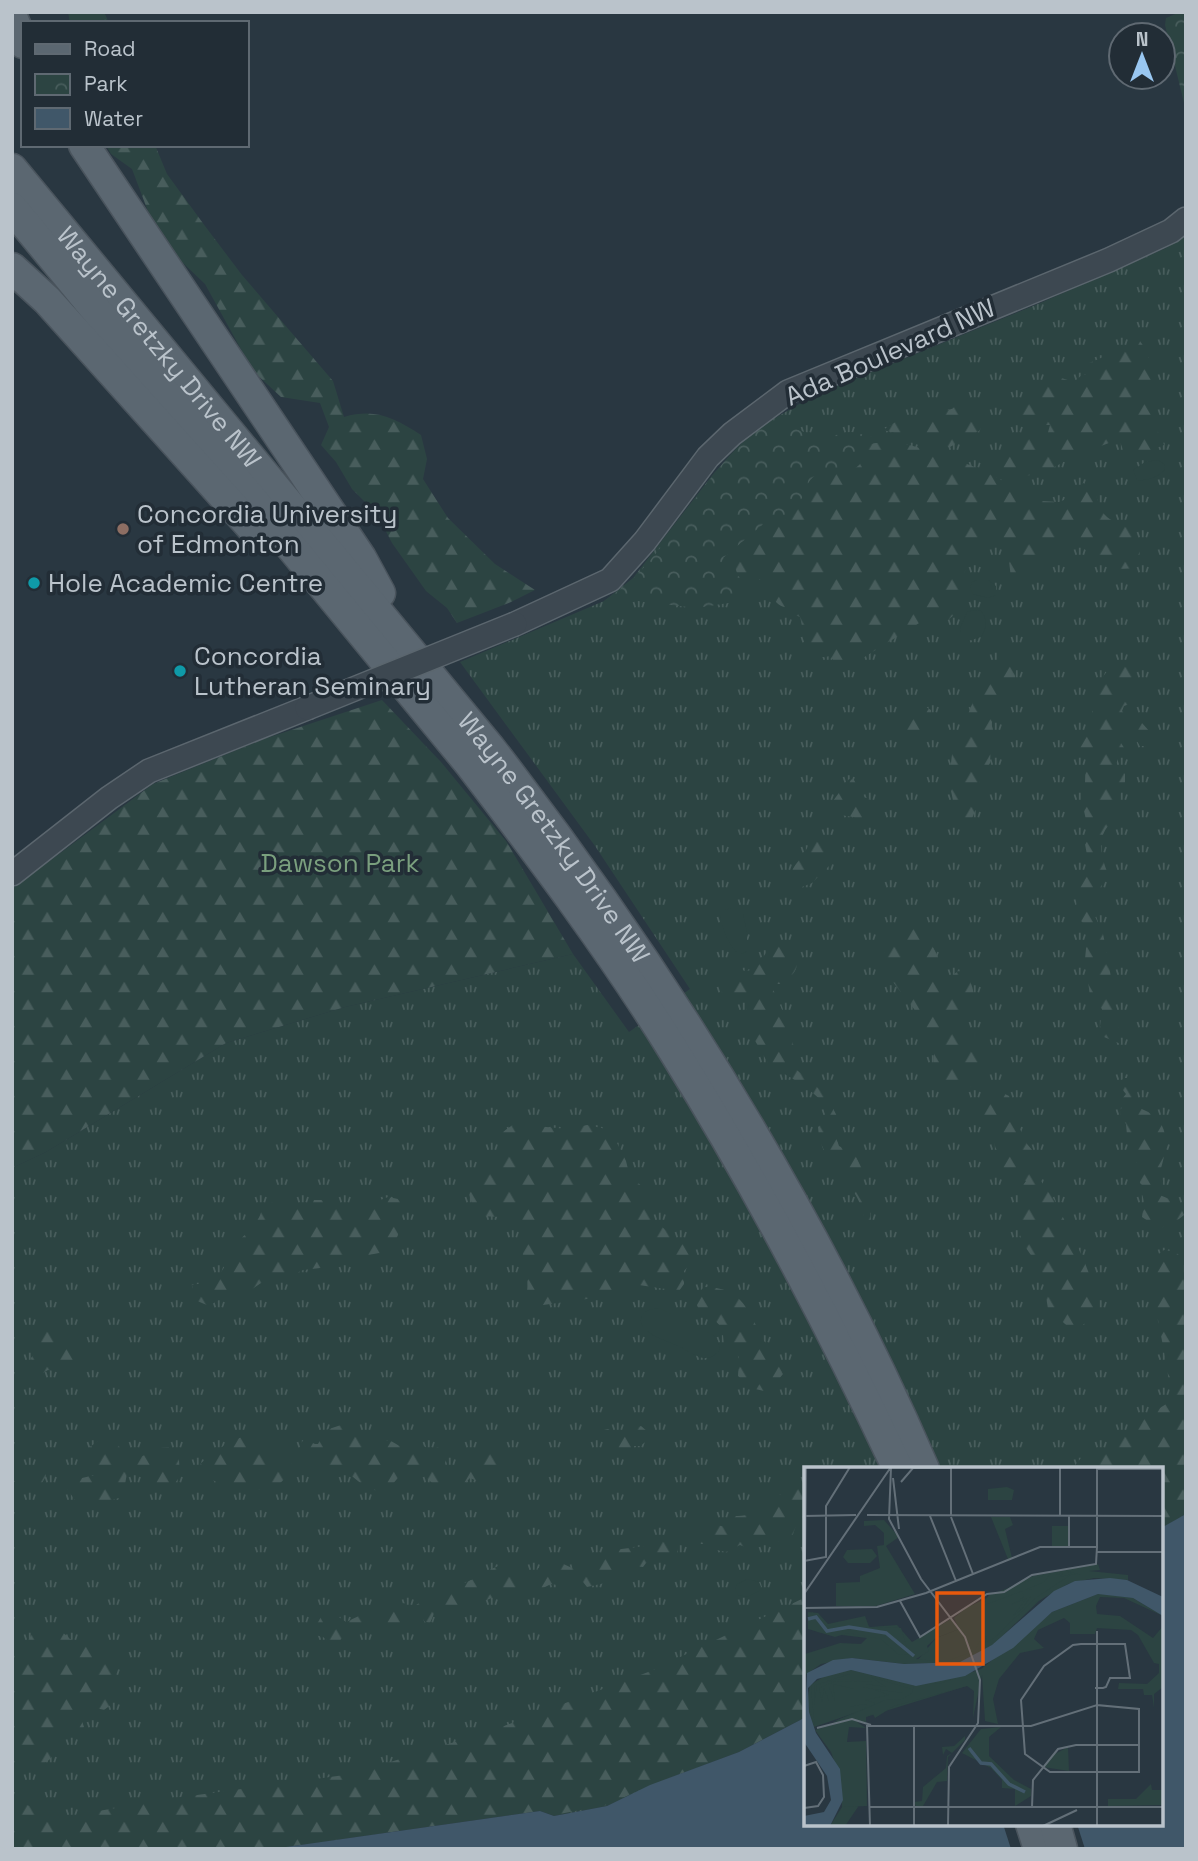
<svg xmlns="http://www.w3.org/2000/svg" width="1198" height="1861" font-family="'Space Grotesk',sans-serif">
<defs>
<pattern id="grass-tufts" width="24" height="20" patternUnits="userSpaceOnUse" patternTransform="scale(1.75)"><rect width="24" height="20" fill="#2c4442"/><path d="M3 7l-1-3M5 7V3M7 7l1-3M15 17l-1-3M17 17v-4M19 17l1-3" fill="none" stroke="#485d5c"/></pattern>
<pattern id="forest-firs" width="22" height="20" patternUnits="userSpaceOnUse" patternTransform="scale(1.75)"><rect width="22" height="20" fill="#2c4442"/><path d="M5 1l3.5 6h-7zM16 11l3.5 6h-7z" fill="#485d5c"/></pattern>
<pattern id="park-crowns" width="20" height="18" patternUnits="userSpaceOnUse" patternTransform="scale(1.75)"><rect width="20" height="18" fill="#2c4442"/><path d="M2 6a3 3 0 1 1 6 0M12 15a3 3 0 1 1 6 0" fill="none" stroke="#485d5c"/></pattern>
</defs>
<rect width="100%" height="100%" fill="#293741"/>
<polygon fill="url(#grass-tufts)" points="1186,235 1186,1514 1161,1528 1161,1469 806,1469 806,1716 607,1806 554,1816 539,1810 273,1849 12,1849 12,1168 46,1152 226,1043 345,1007 573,954 629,1032 690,989 595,846 460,662 604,601 633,578 714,473 735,451 775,418 815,395 1038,304 1166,248"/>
<g fill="url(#forest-firs)">
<polygon points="68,12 104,12 109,23 70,23"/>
<path d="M 106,145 L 155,145 L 167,174 L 205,226 L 242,275 L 333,381 L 344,417 C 376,408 394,418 421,435 L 427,459 L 423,479 L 448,518 L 495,564 L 535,590 L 511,602 L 457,623 L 447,608 L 426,591 L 392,543 L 377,514 L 352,489 L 336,462 L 321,445 L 329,427 L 320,403 L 281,397 L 253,371 L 205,284 L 183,263 L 155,230 L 132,169 L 111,154 Z"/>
<path d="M 1140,341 C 1161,370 1147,390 1152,421 C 1154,429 1161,433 1164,445 L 1152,450 L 1125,455 L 1119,439 L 1068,459 L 1050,470 L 1032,475 L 1012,477 L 978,462 L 991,455 L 1000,457 C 1016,440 1025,439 1047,436 L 1050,425 L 1031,425 L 1019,417 L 1023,407 L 1025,386 L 1055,376 L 1074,382 L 1083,374 L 1096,377 L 1087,364 Z"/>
<polygon points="970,403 985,423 979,431 950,447 883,430 903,417 942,412"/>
<path d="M 885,442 L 902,443 L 942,454 L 982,470 L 1042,501 L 1059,502 L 1071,497 L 1083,483 L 1094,488 C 1097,496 1099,508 1104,514 C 1112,523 1120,522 1128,528 C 1141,538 1143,556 1135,568 C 1112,571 1096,566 1083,546 L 1062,543 L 1041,566 L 1018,578 L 1012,587 L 1008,552 L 997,541 L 976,542 L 965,571 L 962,608 L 940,627 L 929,618 L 924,620 L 842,671 L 830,656 C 799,662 806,638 800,617 L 795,615 L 789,608 C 771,606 772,590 761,580 C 735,578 740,579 723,558 L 768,520 L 785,520 L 811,478 L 816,475 L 849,472 L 861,458 L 860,448 L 867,444 Z"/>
<polygon points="1010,650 1018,653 1021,660 1016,670 1014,686 992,722 990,763 978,785 981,796 967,831 957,818 949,782 952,754 979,687 994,668 999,654"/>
<path d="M 1116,663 L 1127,666 L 1138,678 C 1137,689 1136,703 1124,706 L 1122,711 L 1133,725 L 1142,723 L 1150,732 L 1156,746 L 1149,751 L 1146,750 L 1145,746 L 1140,746 L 1131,731 L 1118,738 L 1126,751 L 1124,756 L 1118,758 L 1116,765 L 1125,774 L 1125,782 L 1119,797 L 1120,812 C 1113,816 1114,820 1109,825 C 1096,840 1101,856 1108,874 L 1092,902 L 1094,914 L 1103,934 L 1108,958 L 1121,1044 L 1104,1037 L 1100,1026 L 1102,1009 L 1090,996 L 1085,959 L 1088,929 L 1076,915 L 1077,887 L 1089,866 L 1085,844 L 1088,838 L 1086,820 L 1081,797 L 1085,783 L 1086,754 L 1078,748 L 1078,743 L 1085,732 L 1093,731 C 1095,722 1092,717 1092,708 C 1092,691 1103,673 1116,663 Z"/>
<polygon points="382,700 441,762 506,841 573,954 345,1007 226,1043 46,1152 12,1168 12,889 153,784 264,739"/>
<path d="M 921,704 L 931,710 C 932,726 929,735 915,744 L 901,736 L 900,725 L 905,711 Z"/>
<path d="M 849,779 L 854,780 L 863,797 L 870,799 C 873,809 867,820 856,821 L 854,817 L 840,815 L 833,809 L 833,801 Z"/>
<path d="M 816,834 C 827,834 832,838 840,846 L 840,855 L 812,883 L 802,887 L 790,878 C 792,866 798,863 804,853 C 810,845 808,842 816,834 Z"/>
<path d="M 916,926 C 929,936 940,956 942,972 L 937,976 L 941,980 L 947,980 L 958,971 C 972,977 973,988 975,1002 L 952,1019 L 950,1026 L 954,1035 L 983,1053 L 988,1068 L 978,1085 L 956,1091 C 940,1076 928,1070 936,1048 C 929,1034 922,1022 914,1009 C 906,997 894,986 888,973 C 877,947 890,930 916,926 Z"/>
<path d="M 774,945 C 782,946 785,948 791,953 C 804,965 793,974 784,984 L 771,984 C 778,1004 803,1045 790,1065 C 820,1087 829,1095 843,1130 L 837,1140 L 839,1146 L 843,1148 L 851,1145 L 865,1176 L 861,1180 L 870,1207 L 871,1230 L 865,1226 C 864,1220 864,1214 862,1209 C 852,1177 820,1164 818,1127 L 826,1120 L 823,1102 L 805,1086 L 769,1065 L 750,1032 L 745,1001 C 735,995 723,1001 719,986 L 738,964 L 744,971 C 762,971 761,953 774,945 Z"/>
<path d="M 1124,1078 L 1131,1078 C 1138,1087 1139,1096 1136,1107 C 1172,1118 1169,1144 1159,1175 L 1163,1181 L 1162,1189 L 1156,1194 C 1169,1198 1179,1202 1184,1215 C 1177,1222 1169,1222 1162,1228 L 1152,1220 L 1148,1221 L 1142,1217 L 1144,1201 L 1142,1194 L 1145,1188 L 1140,1183 L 1136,1160 L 1128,1146 L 1126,1124 L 1121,1117 L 1120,1110 L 1124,1105 L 1122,1099 L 1126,1094 L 1118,1084 Z"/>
<path d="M 1003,1093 L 1009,1096 L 1020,1129 L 1027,1144 L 1038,1157 L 1041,1181 L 1055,1201 L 1083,1258 L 1093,1284 L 1099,1309 L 1089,1321 L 1073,1331 L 1048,1309 L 1042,1271 L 1026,1248 L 1018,1231 L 1023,1213 L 1018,1200 L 1019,1191 L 1026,1181 C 1013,1177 1002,1171 997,1157 C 995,1151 996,1145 993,1140 C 987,1126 979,1126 980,1109 Z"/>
<path d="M 514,1124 L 568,1129 L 587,1125 L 602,1128 L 615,1139 L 626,1161 L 629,1173 L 646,1191 L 653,1207 L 652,1220 C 666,1229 676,1240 691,1246 L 694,1260 L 684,1271 L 684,1284 L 679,1291 L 639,1285 L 623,1294 L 543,1305 L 527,1291 C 529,1278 524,1269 523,1257 C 522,1244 524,1237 519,1224 L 501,1217 L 480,1216 C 457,1185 473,1170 498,1149 L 500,1134 Z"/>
<path d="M 388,1197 L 398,1199 L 404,1208 L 398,1235 L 389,1255 L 379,1253 L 353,1258 L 337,1266 L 303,1270 L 287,1278 L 280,1275 L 264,1281 L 245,1294 L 228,1294 L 209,1306 L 195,1300 L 192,1285 C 197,1284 205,1283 210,1281 C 222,1276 230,1259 230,1247 C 240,1240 250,1231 257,1221 C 264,1210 258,1211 271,1202 C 284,1210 295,1210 311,1208 L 314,1200 L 330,1200 L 341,1206 L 342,1215 L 350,1218 L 355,1210 Z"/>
<polygon points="1164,1250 1176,1252 1183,1260 1183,1274 1186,1278 1186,1514 1161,1528 1161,1469 1072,1469 1086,1452 1105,1452 1147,1416 1171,1401 1167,1367 1150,1278 1156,1256"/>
<path d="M 704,1287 C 746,1287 749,1316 767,1346 C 775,1358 778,1359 783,1374 L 768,1392 L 751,1388 L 738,1376 L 739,1357 L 724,1342 L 722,1328 L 711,1316 L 699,1310 L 694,1298 Z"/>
<path d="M 47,1328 C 64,1330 78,1344 88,1358 L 80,1367 L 71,1365 L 65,1368 L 64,1372 L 48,1370 L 43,1373 L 32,1364 L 31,1358 L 39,1348 L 43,1329 Z"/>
<path d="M 347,1423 L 357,1428 L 374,1441 C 388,1437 397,1443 407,1453 L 412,1444 C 422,1440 427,1450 434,1456 L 434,1449 L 438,1447 L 443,1448 L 447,1457 L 445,1463 L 450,1472 L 447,1476 L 452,1482 C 440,1488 431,1486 425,1474 L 420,1477 L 402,1473 L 386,1492 C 367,1491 356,1480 342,1467 L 316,1466 L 314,1463 L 314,1455 L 308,1456 L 302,1452 L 300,1445 L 304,1439 L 315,1444 L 318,1444 L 326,1430 Z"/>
<path d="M 641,1426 L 648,1432 L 648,1440 L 640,1446 L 633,1446 L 628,1453 L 613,1453 C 605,1446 599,1441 604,1430 L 608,1429 L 619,1436 L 629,1434 L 635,1428 Z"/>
<path d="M 259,1434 L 269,1437 L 273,1454 L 283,1453 L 291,1455 C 294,1469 283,1485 270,1489 C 261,1492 255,1487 248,1487 C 245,1487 241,1489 237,1489 C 224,1489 202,1476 201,1463 L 205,1460 L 211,1465 C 221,1440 235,1438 259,1434 Z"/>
<path d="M 100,1440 L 119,1446 L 121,1453 C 141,1467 148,1446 170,1447 L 179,1460 L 180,1476 L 173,1486 L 163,1488 L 139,1475 L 127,1473 L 123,1496 C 106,1504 92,1504 75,1500 L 67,1489 L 69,1481 L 95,1475 L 82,1462 L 82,1452 Z"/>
<path d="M 484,1445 C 497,1446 507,1453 505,1467 L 490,1476 L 483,1473 L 477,1481 L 470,1478 L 465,1483 L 461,1482 L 459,1477 L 460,1469 L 472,1463 L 476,1450 Z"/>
<path d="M 12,1460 C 26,1473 29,1461 43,1467 L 46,1476 L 42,1483 L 12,1482 Z"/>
<path d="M 794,1485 L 806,1495 L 806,1516 L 799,1517 L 792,1537 C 777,1545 762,1542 745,1547 L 740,1545 L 726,1552 L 717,1550 L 711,1544 L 701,1544 L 693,1539 L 691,1530 L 695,1524 L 707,1523 L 726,1527 L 736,1516 C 761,1517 774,1496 794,1485 Z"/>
<path d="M 666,1537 L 676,1541 C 681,1550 676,1556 669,1563 L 661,1559 L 646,1563 L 643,1567 L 634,1566 L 631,1575 L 624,1575 L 621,1579 L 616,1575 L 608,1576 L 605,1583 L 587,1587 L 583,1582 L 573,1583 L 570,1579 L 561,1594 L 557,1592 L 557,1585 L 551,1584 L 541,1589 L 526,1588 L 523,1592 L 526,1597 L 521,1604 L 496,1596 C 480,1603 465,1611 447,1608 L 444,1612 L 436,1609 L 430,1623 L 425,1622 L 422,1618 L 417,1629 L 411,1625 L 400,1633 L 390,1623 L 384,1626 L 348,1629 L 337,1645 L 333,1645 L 323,1637 L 315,1635 L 313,1631 L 321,1617 L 329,1610 L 346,1622 L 361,1615 L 367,1616 L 372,1612 L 378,1615 L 404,1603 L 412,1608 L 419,1603 L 436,1597 L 443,1590 L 457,1589 C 462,1582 468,1582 476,1578 C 489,1572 502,1556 514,1576 L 522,1576 L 524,1572 L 532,1576 L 536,1574 L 538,1568 L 542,1569 L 547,1564 L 550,1565 L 555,1560 L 572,1568 C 574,1556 583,1552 594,1557 L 606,1551 L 645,1546 Z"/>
<polygon points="806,1597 806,1717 739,1752 651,1785 607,1805 554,1815 540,1811 272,1849 12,1849 12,1800 63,1817 175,1798 352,1774 496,1729 651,1671"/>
<path d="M 37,1626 L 59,1629 L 70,1639 L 89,1643 L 109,1653 L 117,1665 L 112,1704 L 104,1710 C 93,1707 88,1707 80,1715 L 84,1727 L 74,1737 L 63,1730 L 54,1735 L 55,1741 L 58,1745 C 54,1757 46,1767 32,1765 L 23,1773 L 12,1772 L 12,1651 L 26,1644 Z"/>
</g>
<g fill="url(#park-crowns)">
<polygon points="1180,12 1186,12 1186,111 1165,25 1166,18"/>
<path d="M 775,418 L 796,429 L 821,438 L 851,432 L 902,443 L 874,443 L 860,448 L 861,463 C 850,476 831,474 816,475 C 800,485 804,515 785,520 C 781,521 773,520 768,520 L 723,558 L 735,567 L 738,576 L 745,581 L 761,580 L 748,600 L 696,608 L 638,601 L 604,601 C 614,594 625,586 634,578 C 684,528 712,455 775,418 Z"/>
</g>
<g fill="#2c4442">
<path d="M 1158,460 L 1164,464 L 1165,469 C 1159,477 1147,481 1137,480 L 1133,470 L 1145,462 Z"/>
<polygon points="977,580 988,580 996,586 996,595 988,598 973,594 970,588 972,582"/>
<path d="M 974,610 L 981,611 C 988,620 987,628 981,637 L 968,641 L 960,633 L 961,626 L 967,612 Z"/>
<path d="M 731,908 L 743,914 L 747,932 L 747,951 L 740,955 C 729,947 722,929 720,915 L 725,910 Z"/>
<path d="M 659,1308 L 713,1335 L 718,1341 L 720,1350 C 715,1355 712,1358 705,1358 C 697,1358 687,1350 680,1347 C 669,1341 639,1334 641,1319 C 642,1310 652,1309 659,1308 Z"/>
<polygon points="748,1579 759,1582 761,1587 759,1591 747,1597 738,1595 735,1589 737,1584"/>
</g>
<polygon fill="#405769" points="1186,1514 1186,1849 272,1849 540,1811 554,1816 607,1806 650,1785 739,1752 806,1717 806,1824 1161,1824 1161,1528"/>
<polygon fill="#293741" points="1003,1824 1077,1824 1085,1849 1011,1849"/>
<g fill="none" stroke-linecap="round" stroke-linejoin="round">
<defs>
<g id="tertiary">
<polyline points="515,624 610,580 645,541 708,457 732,434 788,392 1109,260 1171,231 1186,219"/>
<polyline points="12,874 109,798 149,771 307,708"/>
</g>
<g id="primary">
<polyline points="12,17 23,43"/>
<polyline points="84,145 361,558 380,593"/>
<path id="s1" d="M 12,169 L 490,748 C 662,970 812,1210 924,1469"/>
<path d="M 12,208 L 469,763 C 541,857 613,952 675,1053 C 758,1187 831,1326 898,1469"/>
<polyline points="12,268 47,300 254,530"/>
<polyline points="1031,1824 1039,1849"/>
<polyline points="1055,1824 1062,1849"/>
</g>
</defs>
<use href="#tertiary" stroke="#5b666e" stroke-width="26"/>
<use href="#primary" stroke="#4a545d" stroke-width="33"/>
<use href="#tertiary" stroke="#3d4851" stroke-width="23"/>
<use href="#primary" stroke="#5b6771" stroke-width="30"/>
<defs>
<polyline id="tertiary-bridge" points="307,708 515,624"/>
</defs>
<use href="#tertiary-bridge" stroke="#5b666e" stroke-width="26" stroke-linecap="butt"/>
<use href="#tertiary-bridge" stroke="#3d4851" stroke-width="23"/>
</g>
<circle fill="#8d6e63" stroke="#222d36" stroke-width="2.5" cx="123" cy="529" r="7"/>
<g fill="#0f9aa8" stroke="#222d36" stroke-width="2.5">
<circle cx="34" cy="583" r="7"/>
<circle cx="180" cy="671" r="7"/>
</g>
<g text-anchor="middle" stroke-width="7" stroke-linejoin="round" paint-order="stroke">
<g font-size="26" fill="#bac3cb" stroke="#222d36">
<text dy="9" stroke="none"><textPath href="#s1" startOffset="231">Wayne Gretzky Drive NW</textPath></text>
<text transform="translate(890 352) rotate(-24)" y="9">Ada Boulevard NW</text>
<text dy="9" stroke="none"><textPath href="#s1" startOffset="861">Wayne Gretzky Drive NW</textPath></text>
</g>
<g font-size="26" fill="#bac3cb" stroke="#222d36" text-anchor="start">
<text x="137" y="523">Concordia University<tspan x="137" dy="30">of Edmonton</tspan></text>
<text x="48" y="592">Hole Academic Centre</text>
<text x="194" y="665">Concordia<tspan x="194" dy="30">Lutheran Seminary</tspan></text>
</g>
<g font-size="26" fill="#7a9f7e" stroke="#222d36">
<text x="340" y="872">Dawson Park</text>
</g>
</g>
<g transform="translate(804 1467)">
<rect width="359" height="359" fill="#293741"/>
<path d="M 273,101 L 283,106 L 237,132 L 189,178 L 156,195 L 113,194 L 132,171 L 155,162 L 150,151 L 162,141 L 229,109 ZM 47,203 L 110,218 L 108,226 L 10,260 L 5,245 L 6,218 L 26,206 Z" fill="#2c4442"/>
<path d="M 294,97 L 296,103 L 285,104 L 324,108 L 324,113 L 290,111 L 264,117 L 231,136 L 189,178 L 156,195 L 100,197 L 48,191 L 17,197 L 0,209 L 1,187 L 36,176 L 57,177 L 63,171 L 13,165 L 12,158 L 4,158 L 8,145 L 26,161 L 47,153 L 66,160 L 93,158 L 108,175 L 147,152 L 155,162 L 132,171 L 123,179 L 125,184 L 112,192 L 132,194 L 134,188 L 133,194 L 146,193 L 170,184 L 177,173 L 181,177 L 182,169 L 183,175 L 190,171 L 233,130 L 268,107 L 277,108 L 263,104 L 268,107 L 256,110 L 259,106 L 252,108 L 254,105 ZM 247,106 L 240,115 L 221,123 L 228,122 L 221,129 L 227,129 L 218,142 L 208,150 L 223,131 L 207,138 L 220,130 L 218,124 L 178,139 L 185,128 ZM 47,203 L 112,219 L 173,204 L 171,228 L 169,217 L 62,250 L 29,255 L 63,240 L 46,240 L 59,237 L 70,240 L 71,236 L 61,233 L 85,228 L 69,222 L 99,226 L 97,222 L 107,222 L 67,210 L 82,220 L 62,217 L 59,220 L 69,222 L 50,222 L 29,217 L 31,234 L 25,220 L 25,234 L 20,221 L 18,235 L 15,221 L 32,214 L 68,215 L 35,212 L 13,218 L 10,238 L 11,218 L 46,207 L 24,209 L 8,217 L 7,221 L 11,261 L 3,234 L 6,218 L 26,206 ZM 28,269 L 54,340 L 41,359 L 26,359 L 38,340 L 38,323 Z" fill="#2c4442"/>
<path d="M 203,20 L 210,23 L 208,33 L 184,33 L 184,22 ZM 187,50 L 206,50 L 209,58 L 201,62 L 208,91 L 204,92 ZM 80,53 L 95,70 L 82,79 L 111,127 L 72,139 L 32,139 L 32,116 L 56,115 L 56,109 L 76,101 L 73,79 L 80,78 L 80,66 L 71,58 L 60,59 L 60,54 ZM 248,59 L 265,59 L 265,79 L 248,79 ZM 68,82 L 73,89 L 66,96 L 44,96 L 39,90 L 43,83 ZM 296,126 L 329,131 L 359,149 L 320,131 L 296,130 L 292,139 L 293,147 L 316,149 L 349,171 L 359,159 L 359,220 L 350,227 L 350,241 L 348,228 L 340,228 L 339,222 L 314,222 L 315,216 L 343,217 L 355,206 L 355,197 L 350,196 L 334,168 L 327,163 L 293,161 L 291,167 L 266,167 L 266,156 L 260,151 L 234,163 L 230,172 L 240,181 L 216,186 L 195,212 L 189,232 L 194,257 L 181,254 L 178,208 L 169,251 L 170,224 L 163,219 L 90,239 L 71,251 L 69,247 L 62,250 L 62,255 L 27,257 L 81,233 L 98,232 L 108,226 L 110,218 L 138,216 L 177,202 L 248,145 ZM 4,145 L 14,146 L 24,157 L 61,149 L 65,160 L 97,161 L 105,188 L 94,187 L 77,172 L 44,166 L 31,170 L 4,162 ZM 48,252 L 62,261 L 45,260 L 43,275 L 62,274 L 63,339 L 38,340 L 38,316 L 27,285 L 11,263 ZM 197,260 L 185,270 L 185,289 L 210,313 L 227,322 L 227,329 L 211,339 L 211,322 L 198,321 L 198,313 L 187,301 L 158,286 L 177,262 ZM 161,269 L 161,273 L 144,290 L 143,314 L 133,315 L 119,339 L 112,339 L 110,335 L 118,334 L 119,320 L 142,301 L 143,289 L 148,286 L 142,282 L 139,288 L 138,280 L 150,279 ZM 264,280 L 265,304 L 239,300 L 249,288 ZM 359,311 L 359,338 L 304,339 L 304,332 L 332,332 L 347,317 L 348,323 L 358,323 Z" fill="#2c4442"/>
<path d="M 306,111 L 323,113 L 359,130 L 359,149 L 329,131 L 294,127 L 248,145 L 209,181 L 161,209 L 112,219 L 47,203 L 13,212 L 4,221 L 5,245 L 12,266 L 36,302 L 39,333 L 26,359 L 0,359 L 0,349 L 20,345 L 27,333 L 23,309 L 0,275 L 3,206 L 29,193 L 48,191 L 100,197 L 156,195 L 188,178 L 250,124 L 271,114 Z" fill="#405769"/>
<path fill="none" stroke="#405769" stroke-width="3.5" d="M 4,152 L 12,150 L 23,164 L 45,160 L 82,166 L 110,189M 165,281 L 177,296 L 187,297 L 205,317 L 221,325"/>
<path fill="none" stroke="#636f78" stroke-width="2" d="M 87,0 L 85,52 L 117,112 L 161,170 L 176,213 L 174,256 L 145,300 L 144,359M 293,2 L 359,2M 89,11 L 95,62M 97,15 L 109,1 L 147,1M 63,48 L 359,49M 0,49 L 52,48M 126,49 L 152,114M 147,49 L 147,0M 256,49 L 256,0M 265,49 L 265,80M 147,50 L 169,107M 293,85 L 359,85M 0,94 L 22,90 L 22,39 L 46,0M 0,127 L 87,0M 96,134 L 116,170 L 183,127 L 200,125 L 228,108 L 292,97 L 293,80M 0,141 L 73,140 L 122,126 L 236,80 L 293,80 L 293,0M 0,186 L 2,0M 291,221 L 299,221 L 302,220 L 306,211 L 326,211 L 321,177 L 277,177 L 269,178 L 240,199 L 217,233 L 221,287 L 246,305 L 335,305 L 335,242 L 293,238 L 293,164M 63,258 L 66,359M 63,259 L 227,259 L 293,238 L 293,359M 110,259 L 110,359M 13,261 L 48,252 L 67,258M 0,299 L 12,295 L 19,308 L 20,330 L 14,339 L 0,341M 65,340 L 143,340M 143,340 L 359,340M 228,340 L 229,313 L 254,282 L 272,278 L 335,278M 239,359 L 273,343"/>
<path fill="#e8590c" fill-opacity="0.15" stroke="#e8590c" stroke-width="3.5" d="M 133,126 L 179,126 L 179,197 L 133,197 Z"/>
<rect width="359" height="359" fill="none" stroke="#bac3cb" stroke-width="3.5"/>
</g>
<rect width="1198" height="1861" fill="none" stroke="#bac3cb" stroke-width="28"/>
<rect x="21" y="21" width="228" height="126" fill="#222d36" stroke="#5f6972" stroke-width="2"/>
<rect x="35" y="44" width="35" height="10" fill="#5b6771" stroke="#5f6972" stroke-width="2"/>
<text x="84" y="56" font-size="21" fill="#bac3cb">Road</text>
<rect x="35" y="74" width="35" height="21" fill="url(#park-crowns)" stroke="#5f6972" stroke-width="2"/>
<text x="84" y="91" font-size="21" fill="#bac3cb">Park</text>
<rect x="35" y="108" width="35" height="21" fill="#405769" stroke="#5f6972" stroke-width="2"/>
<text x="84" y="126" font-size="21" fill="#bac3cb">Water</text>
<g transform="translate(1142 56)"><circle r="33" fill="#222d36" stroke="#5f6972" stroke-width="2"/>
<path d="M0-5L12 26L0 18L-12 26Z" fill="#99c7f1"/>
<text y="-10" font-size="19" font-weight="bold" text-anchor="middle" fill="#bac3cb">N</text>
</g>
</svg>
